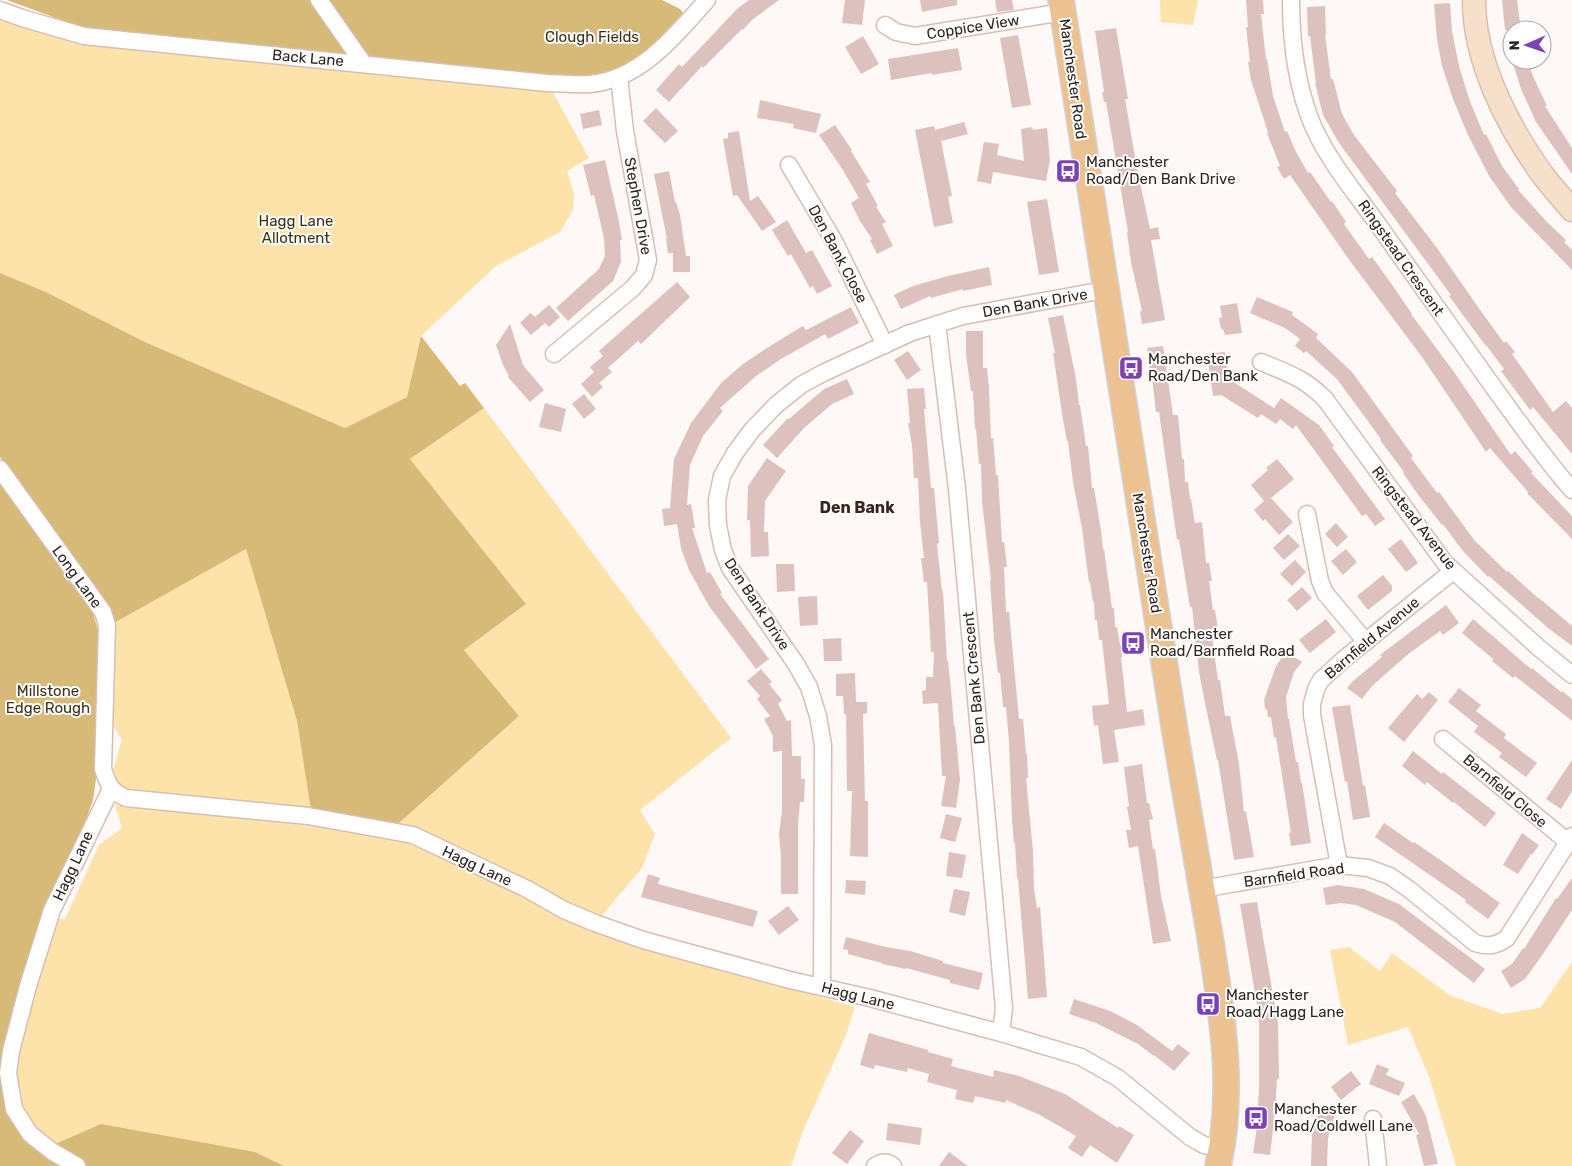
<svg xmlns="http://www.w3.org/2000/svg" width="1572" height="1166" font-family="Rubik,sans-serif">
<rect width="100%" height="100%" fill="#fef8f6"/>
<g fill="#fde3a9">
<polygon points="1160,0 1198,0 1193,25 1161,22"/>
<polygon points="0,20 75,43 552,91 589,158 567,171 574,193 573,210 560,232 496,266 421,336 407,397 345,428 145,342 46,292 0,273"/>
<polygon points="484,408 731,738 640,810 655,834 642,868 599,919 399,823 519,716 464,650 526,604 410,459"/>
<polygon points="246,549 297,721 311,811 129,792 111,778 122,740 113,725 116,622"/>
<polygon points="115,805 312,826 411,844 524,894 588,930 855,1007 846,1035 803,1131 791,1166 284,1166 255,1152 53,1145 25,1115 16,1085 18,1043 56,919 65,919 99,845 122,828"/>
<polygon points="1349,947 1380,971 1392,953 1451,996 1503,1014 1540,1008 1572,962 1572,1166 1456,1166 1430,1079 1408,1027 1348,1045 1330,950"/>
</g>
<g fill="#d7ba78">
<polygon points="7,0 662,0 680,9 683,13 641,57 617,69 591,76 546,74 86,29"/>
<polygon points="0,273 46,292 145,342 345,428 407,397 421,336 460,386 465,383 484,408 410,459 526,604 464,650 519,716 399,823 311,811 297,721 246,549 116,622 0,457"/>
<polygon points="0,481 93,613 98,630 98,765 93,800 82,831 26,967 3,1048 1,1089 7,1110 69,1166 0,1166"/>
<polygon points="101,1124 255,1152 284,1166 87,1166 53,1145"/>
</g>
<g fill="#ddc1be">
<polygon points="749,0 779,0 752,20 743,30 742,29 703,68 702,66 669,102 656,90 679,64 682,67 737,9"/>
<polygon points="845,0 865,0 862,25 842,23"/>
<polygon points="920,0 957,0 957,5 922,12"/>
<polygon points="995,0 1012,0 1014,10 997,12"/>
<polygon points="1246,0 1263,0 1264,14 1261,14 1266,59 1267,59 1273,96 1285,132 1287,131 1295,150 1308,173 1310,172 1331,202 1332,201 1346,222 1344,224 1369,259 1372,257 1393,286 1412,314 1411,314 1454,372 1511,455 1515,451 1533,472 1531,473 1572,516 1572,539 1527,493 1528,492 1490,448 1486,452 1422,357 1350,261 1290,175 1284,179 1277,167 1280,166 1267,133 1268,132 1251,80 1248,62 1250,62 1246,27 1248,27"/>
<polygon points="1502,0 1517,0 1521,30 1505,30"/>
<polygon points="1450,3 1452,31 1459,66 1469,99 1484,135 1486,134 1502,166 1519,189 1518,190 1547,222 1566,240 1564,242 1572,250 1572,270 1511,207 1489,176 1468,135 1453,99 1442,66 1437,39 1434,4"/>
<polygon points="1325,6 1326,35 1325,35 1331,79 1333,79 1342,114 1354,135 1397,191 1395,193 1437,248 1478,307 1504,343 1506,341 1515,352 1512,354 1553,412 1566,401 1572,408 1572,454 1533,407 1530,410 1510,383 1501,371 1504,369 1486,345 1485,345 1449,296 1451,295 1339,143 1323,115 1315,83 1316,83 1310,36 1308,36 1307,7"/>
<polygon points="1116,28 1128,99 1125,99 1137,169 1150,229 1158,227 1160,239 1151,240 1165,320 1142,324 1140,311 1142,311 1131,262 1127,233 1128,232 1106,102 1104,102 1102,92 1104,92 1095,31"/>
<polygon points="1018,35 1031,105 1012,108 1000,38"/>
<polygon points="863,36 879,64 861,74 845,47"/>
<polygon points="958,48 962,70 932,75 932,73 891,80 888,59"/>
<polygon points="1512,60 1528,60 1532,74 1547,106 1545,106 1572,148 1572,174 1536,122 1521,89"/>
<polygon points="760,100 821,114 816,133 793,128 794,124 757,118"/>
<polygon points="656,108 678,131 665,143 643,121"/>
<polygon points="599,110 602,125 583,129 580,114"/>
<polygon points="964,122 968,134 941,141 952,196 948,197 953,223 934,227 915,130 934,126 935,130"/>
<polygon points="835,125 852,150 851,151 870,182 866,184 878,206 876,207 886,222 882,224 893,246 877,254 870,240 872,239 860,221 851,203 859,198 843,170 819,135"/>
<polygon points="1032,127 1033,130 1047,128 1050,160 1046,181 993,172 991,184 977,181 984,142 999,144 997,155 1024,161 1021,129"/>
<polygon points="739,131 750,201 758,196 776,222 762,231 737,195 733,196 723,139 728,138 728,133"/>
<polygon points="605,160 619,222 622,240 620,240 621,262 613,281 568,321 556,308 599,269 605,256 604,239 601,225 594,195 591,196 583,165"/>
<polygon points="669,171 675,202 676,202 680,215 686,256 690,256 690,272 673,272 673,253 668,253 666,239 667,239 654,174"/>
<polygon points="1047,199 1059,272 1039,275 1027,202"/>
<polygon points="787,220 806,253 812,250 832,286 817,294 813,286 810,288 791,254 788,256 772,230"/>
<polygon points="989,267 992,285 963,291 963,289 931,298 930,296 901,309 894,295 913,286 948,276"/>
<polygon points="677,282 690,297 641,344 638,341 608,368 612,372 599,383 603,387 592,397 581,384 594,372 590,367 603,356 599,351"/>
<polygon points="1257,297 1293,312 1292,315 1318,334 1316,338 1352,372 1413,456 1411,458 1437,493 1439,492 1475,541 1507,572 1508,571 1539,599 1539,598 1572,626 1572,646 1548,628 1489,576 1488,577 1462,550 1443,524 1442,525 1419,496 1403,473 1404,472 1380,440 1381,439 1337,379 1306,351 1304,353 1295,346 1300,339 1285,328 1250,313"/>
<polygon points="1237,303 1242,333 1225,335 1223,329 1221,329 1219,318 1222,317 1220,306"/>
<polygon points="549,305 560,317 549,327 545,323 531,335 520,323 530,313 535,317"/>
<polygon points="851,307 859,323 828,339 825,334 781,359 756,376 720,408 723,411 703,436 690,465 687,505 691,504 695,528 692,528 707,573 710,572 722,593 720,594 769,659 756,669 709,606 689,570 681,548 677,524 664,526 662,509 670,508 674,459 691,423 721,383 743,364 770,346 803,326 806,330"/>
<polygon points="1063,315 1076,379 1079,405 1080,405 1086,446 1088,446 1092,488 1094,488 1101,531 1103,550 1104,549 1112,608 1114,608 1115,627 1117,627 1120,645 1121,645 1122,657 1121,657 1127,712 1143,709 1145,725 1114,730 1119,762 1103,764 1098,725 1094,726 1092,706 1109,704 1102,640 1099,640 1097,620 1095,620 1094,602 1093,602 1090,582 1089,583 1082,528 1073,482 1068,441 1067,441 1063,420 1053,353 1055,353 1048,318"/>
<polygon points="510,324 523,365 544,390 530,402 508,377 509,376 503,365 496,345"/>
<polygon points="966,331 983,331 983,368 987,368 989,389 991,438 993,438 996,475 998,475 1002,542 1004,542 1007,567 1004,567 1006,612 1009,612 1019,719 1023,719 1026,754 1027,754 1028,778 1026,778 1033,851 1034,889 1037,908 1040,907 1047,997 1028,999 1018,878 1017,878 1015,843 1014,843 1012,819 1009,742 1006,707 1003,707 1000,673 998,673 994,640 990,580 991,580 982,501 981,464 979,464 976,429 975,429 973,391 971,391 966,355"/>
<polygon points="1163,346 1173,415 1178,415 1182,459 1184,459 1185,482 1188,482 1190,499 1191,499 1195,523 1202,522 1206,563 1209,563 1212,581 1209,581 1213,610 1215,610 1218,629 1211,630 1218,680 1220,680 1225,716 1230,716 1239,764 1244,812 1246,811 1254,857 1234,860 1218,760 1217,760 1206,708 1199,672 1192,607 1190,607 1179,539 1177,540 1159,412 1156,412 1152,377 1151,377 1147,348"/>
<polygon points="908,351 921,370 907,380 894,360"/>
<polygon points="1225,352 1229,379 1274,408 1281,398 1319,425 1334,446 1332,447 1385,519 1375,526 1366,514 1362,516 1296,425 1293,429 1280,419 1276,424 1261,414 1258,418 1221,395 1213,396 1207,354"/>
<polygon points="847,379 854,394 832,404 804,428 777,458 763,445 788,418 789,419 824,389"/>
<polygon points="924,388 926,409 924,409 931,488 934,488 939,543 937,544 942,591 943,591 947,661 948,661 951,689 954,726 955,726 960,780 956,808 941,806 946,776 942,776 938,703 923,704 922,691 926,690 926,677 933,677 934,652 931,652 927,582 924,582 921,558 924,558 920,522 918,478 914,478 912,445 908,423 910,423 907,389"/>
<polygon points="584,394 596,409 584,419 572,404"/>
<polygon points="545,403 566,409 561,432 539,427"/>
<polygon points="767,458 786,471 765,501 764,532 768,532 769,556 751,557 750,520 747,520 748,486"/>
<polygon points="1277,459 1294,479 1271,498 1293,522 1279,535 1265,519 1263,521 1254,510 1264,501 1251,485 1268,470 1266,468"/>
<polygon points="1336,523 1348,537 1337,547 1325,534"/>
<polygon points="1288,534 1300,546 1284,560 1273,548"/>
<polygon points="1401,539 1418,563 1406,572 1388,549"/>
<polygon points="1346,549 1357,562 1343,575 1331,561"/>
<polygon points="1295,560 1306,572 1292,586 1280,574"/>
<polygon points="776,564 794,564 795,591 777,592"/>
<polygon points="1383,575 1392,586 1392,591 1368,610 1357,596"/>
<polygon points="1302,587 1312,598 1297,611 1287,600"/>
<polygon points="817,596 818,625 800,626 798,597"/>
<polygon points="1446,605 1459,623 1443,635 1440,631 1407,655 1372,686 1362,699 1347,688 1353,681 1382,657 1380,655"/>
<polygon points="1326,619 1336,632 1310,653 1299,640"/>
<polygon points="1473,619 1531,669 1532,668 1561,692 1562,691 1572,699 1572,721 1515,676 1513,678 1492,661 1493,659 1462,633"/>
<polygon points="841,638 842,661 824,661 823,639"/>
<polygon points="1286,652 1302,662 1294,672 1286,697 1288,719 1289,719 1296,762 1298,762 1301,783 1302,783 1311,843 1291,846 1289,833 1291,833 1276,737 1274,738 1271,717 1268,717 1267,709 1265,709 1264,700 1276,666"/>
<polygon points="761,669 772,682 769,684 782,700 778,704 787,721 791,720 792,756 801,756 801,779 805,779 804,802 800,802 798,824 798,894 781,894 781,857 779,834 782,811 782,751 773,752 773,736 764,719 770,716 757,699 760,696 747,681"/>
<polygon points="855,673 856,702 867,702 867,713 863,714 865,801 868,801 868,857 850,856 852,791 847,791 846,714 844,714 843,696 836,696 836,674"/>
<polygon points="1459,688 1481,705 1476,711 1506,734 1504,738 1537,763 1526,777 1499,757 1502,753 1474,732 1478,726 1448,702"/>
<polygon points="1429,692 1438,700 1404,742 1388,728 1417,694 1422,699"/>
<polygon points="1350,705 1363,786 1365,785 1370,817 1353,820 1347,781 1345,782 1332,707"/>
<polygon points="1413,751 1442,774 1443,772 1496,813 1485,827 1454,802 1453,803 1427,782 1425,785 1402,766"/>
<polygon points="1572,760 1572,791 1561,809 1546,799"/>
<polygon points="1142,764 1147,803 1149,803 1153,819 1149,820 1153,849 1155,849 1161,896 1171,941 1153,944 1138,846 1129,848 1126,830 1131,830 1127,807 1129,806 1124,767"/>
<polygon points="946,814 962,818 955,842 940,838"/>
<polygon points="1384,823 1413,843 1414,842 1436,857 1500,903 1488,919 1465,902 1466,900 1375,837"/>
<polygon points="1522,833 1539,845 1532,855 1531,854 1518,874 1503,865"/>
<polygon points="949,852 966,855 962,878 946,876"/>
<polygon points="648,874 660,878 658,884 758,911 753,927 641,897"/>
<polygon points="1572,878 1572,910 1543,954 1525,979 1511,988 1501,971 1512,964 1523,948 1524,949 1556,898 1557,899"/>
<polygon points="846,880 866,881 865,895 845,893"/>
<polygon points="1338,885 1364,889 1399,904 1485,969 1474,983 1395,922 1356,905 1341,903 1326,905 1323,888"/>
<polygon points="954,889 970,892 965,916 949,912"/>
<polygon points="1257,902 1278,1024 1279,1079 1277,1079 1275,1113 1270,1155 1253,1153 1257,1127 1259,1087 1259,1017 1240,904"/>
<polygon points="788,906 799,920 779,935 768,921"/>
<polygon points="846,937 886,947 910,951 943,961 943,963 983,973 979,990 950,983 950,980 906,968 906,969 882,964 882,963 848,954 848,950 843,949"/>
<polygon points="1074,999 1110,1011 1137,1025 1172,1051 1178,1044 1190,1053 1174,1071 1154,1055 1154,1056 1138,1044 1096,1023 1069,1014"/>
<polygon points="869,1033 928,1050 928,1052 953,1059 951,1066 993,1077 994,1070 1019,1076 1065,1094 1118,1128 1119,1126 1134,1135 1117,1163 1090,1145 1082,1157 1068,1148 1076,1136 1040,1115 1006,1100 1006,1103 975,1096 973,1103 955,1099 957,1090 927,1082 929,1074 908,1068 907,1072 875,1065 874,1069 860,1065"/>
<polygon points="1377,1064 1389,1069 1386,1075 1405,1083 1399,1096 1369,1084"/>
<polygon points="1351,1071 1361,1084 1341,1100 1331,1087"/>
<polygon points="1414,1094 1426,1116 1438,1164 1424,1166 1416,1135 1419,1134 1401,1102"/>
<polygon points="1320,1105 1336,1110 1328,1138 1327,1166 1311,1166 1312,1132"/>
<polygon points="888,1123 922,1128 920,1145 886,1140"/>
<polygon points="850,1130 864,1141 847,1164 832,1153"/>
<polygon points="949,1152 968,1166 939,1166"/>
</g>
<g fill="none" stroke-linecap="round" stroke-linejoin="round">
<defs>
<g id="street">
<polyline points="319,0 363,63"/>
<path d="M 1291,0 C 1291,37 1296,80 1309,116 C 1325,159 1358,195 1384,233 C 1421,285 1457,336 1494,388 C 1519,422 1543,457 1572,490"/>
<path d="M 0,10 L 22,18 L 84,36 L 547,83 C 561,83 576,85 590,84 C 641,79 675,36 707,0"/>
<polyline points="885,25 896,32 915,36 1063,12"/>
<polyline points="789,165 834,241 885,345"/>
<polyline points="937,324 957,489 1004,1008 1001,1033"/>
<polyline points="554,354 633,288 644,275 648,260 625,131 619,77"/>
<path d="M 1261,362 C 1288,373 1304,378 1325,399 L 1445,563 L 1539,648 L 1572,675"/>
<path d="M 0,469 L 103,612 L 107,625 L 103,769 C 108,784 110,791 126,798 L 308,816 L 413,835 L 527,889 L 564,910 L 595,923 L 643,940 L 790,980 L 870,998 L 1001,1033 L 1081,1057 L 1118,1078 L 1190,1137 L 1204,1145 L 1222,1149"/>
<polyline points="1307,514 1320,581 1325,593 1366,642"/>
<polyline points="1443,739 1568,842"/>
<polyline points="1339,865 1312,715 1312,704 1316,689 1321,680 1344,659 1453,571"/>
<path d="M 1202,889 L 1339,865 L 1368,868 L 1390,876 L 1410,890 L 1475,943 C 1488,947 1496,946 1507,938 L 1572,836"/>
<polyline points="822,987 823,745 818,716 809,687 796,664 730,568 723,550 718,525 717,500 722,476 735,453 752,430 776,405 801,385 823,373 910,333 963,316 1104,290"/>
<polyline points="1373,1119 1378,1166"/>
<polyline points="77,1166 53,1152 30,1134 14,1109 8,1073 11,1051 28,986 52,910 111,789"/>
<path d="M 875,1166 C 881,1162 887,1161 893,1166"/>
</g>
<path id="secondary" d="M 1474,0 C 1474,61 1507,125 1542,174 C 1551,186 1562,198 1572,210"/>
<path id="primary" d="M 1061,0 C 1098,246 1136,492 1176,738 C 1187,804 1199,870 1210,937 C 1222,1013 1235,1090 1218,1166"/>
</defs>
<use href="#street" stroke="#d7beb3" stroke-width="19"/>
<use href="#secondary" stroke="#d7beb3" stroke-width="25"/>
<use href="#primary" stroke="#d5d3d2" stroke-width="28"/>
<use href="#street" stroke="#fff" stroke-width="16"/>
<use href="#secondary" stroke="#f6e0c9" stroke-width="22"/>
<use href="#primary" stroke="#ecc293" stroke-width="25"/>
</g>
<defs>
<symbol id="bus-square" viewBox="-11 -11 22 22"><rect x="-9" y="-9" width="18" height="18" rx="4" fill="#7c41b7" stroke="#fff"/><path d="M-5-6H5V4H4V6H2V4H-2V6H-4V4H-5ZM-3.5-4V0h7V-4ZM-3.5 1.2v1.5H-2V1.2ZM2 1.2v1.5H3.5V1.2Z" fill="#fff"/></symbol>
</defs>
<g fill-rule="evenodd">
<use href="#bus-square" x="1054" y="157" width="28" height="28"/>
<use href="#bus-square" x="1117" y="354" width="28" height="28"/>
<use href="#bus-square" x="1119" y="629" width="28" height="28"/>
<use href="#bus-square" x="1194" y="990" width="28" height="28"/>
<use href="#bus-square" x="1242" y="1104" width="28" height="28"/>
</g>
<g text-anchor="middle" stroke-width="4" stroke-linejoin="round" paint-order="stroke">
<g font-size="15" fill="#2e2520" stroke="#fff">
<text transform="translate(973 27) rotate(-9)" y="5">Coppice View</text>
<text transform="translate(308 58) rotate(5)" y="5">Back Lane</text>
<text transform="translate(1073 79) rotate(82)" y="5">Manchester Road</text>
<text transform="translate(638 206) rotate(80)" y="5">Stephen Drive</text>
<text transform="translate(838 254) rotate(62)" y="5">Den Bank Close</text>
<text transform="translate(1401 258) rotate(55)" y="5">Ringstead Crescent</text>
<text transform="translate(1035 303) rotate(-10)" y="5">Den Bank Drive</text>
<text transform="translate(1414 518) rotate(52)" y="5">Ringstead Avenue</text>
<text transform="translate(1147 553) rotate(81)" y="5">Manchester Road</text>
<text transform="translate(77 577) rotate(54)" y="5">Long Lane</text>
<text transform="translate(757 604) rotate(57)" y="5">Den Bank Drive</text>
<text transform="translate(1372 638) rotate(-40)" y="5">Barnfield Avenue</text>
<text transform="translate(974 678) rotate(-95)" y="5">Den Bank Crescent</text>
<text transform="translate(1505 791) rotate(40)" y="5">Barnfield Close</text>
<text transform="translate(73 866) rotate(-65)" y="5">Hagg Lane</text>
<text transform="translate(477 866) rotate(25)" y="5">Hagg Lane</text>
<text transform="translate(1294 875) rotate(-8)" y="5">Barnfield Road</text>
<text transform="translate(858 996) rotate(14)" y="5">Hagg Lane</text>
</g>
<g font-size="15" fill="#3e3114" stroke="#fff">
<text x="592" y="42">Clough Fields</text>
<text x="296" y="226">Hagg Lane<tspan x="296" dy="17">Allotment</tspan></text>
<text x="48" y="696">Millstone<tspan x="48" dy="17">Edge Rough</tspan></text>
</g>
<g font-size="15" fill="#2e2520" stroke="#fff" text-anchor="start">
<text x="1086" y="167">Manchester<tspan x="1086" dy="17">Road/Den Bank Drive</tspan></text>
<text x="1148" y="364">Manchester<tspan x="1148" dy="17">Road/Den Bank</tspan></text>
<text x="1150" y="639">Manchester<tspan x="1150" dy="17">Road/Barnfield Road</tspan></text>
<text x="1226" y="1000">Manchester<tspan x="1226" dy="17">Road/Hagg Lane</tspan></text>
<text x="1274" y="1114">Manchester<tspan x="1274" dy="17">Road/Coldwell Lane</tspan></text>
</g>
<g font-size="16" font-weight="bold" fill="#38251d" stroke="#fff">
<text x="857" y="513">Den Bank</text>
</g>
</g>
<g transform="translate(1527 45) rotate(268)"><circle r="24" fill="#ffffff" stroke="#aba8a6"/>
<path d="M0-4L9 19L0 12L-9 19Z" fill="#7c41b7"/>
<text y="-8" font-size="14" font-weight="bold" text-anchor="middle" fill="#2e2520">N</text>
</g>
</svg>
